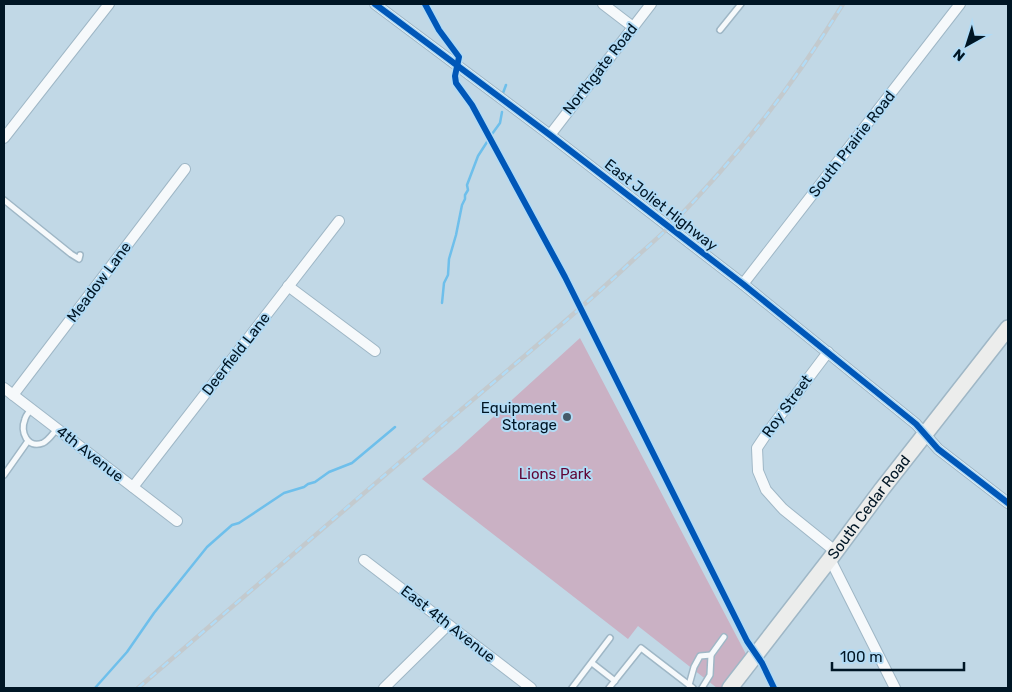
<svg xmlns="http://www.w3.org/2000/svg" width="1012" height="692" font-family="Rubik,sans-serif">
<rect width="100%" height="100%" fill="#c1d8e6"/>
<polygon fill="#cab1c4" points="580,338 748,658 725,688 717,688 638,626 628,639 422,479 457,450"/>
<g fill="none" stroke-linecap="round" stroke-linejoin="round">
<g stroke="#6ebfeb" stroke-width="2.5">
<polyline points="503,93 506,85"/>
<polyline points="492,134 500,123 502,112"/>
<polyline points="442,303 444,283 448,275 449,259 456,235 462,205 465,199 465,195 468,190 467,185 478,156 487,142"/>
<polyline points="95,688 127,652 154,613 207,547 232,525 239,523 284,493 304,487 308,484 315,482 329,472 352,463 395,427"/>
</g>
<defs>
<g id="service">
<polyline points="720,30 741,4"/>
<polyline points="4,200 71,254 79,259 80,255"/>
<path d="M 31,409 C 29,412 26,415 25,419 C 20,432 27,449 43,443 C 49,440 53,433 57,429"/>
<polyline points="4,475 28,441"/>
<polyline points="592,663 615,681"/>
<polyline points="689,685 694,667 700,656 711,655"/>
<polyline points="572,688 610,638"/>
<polyline points="609,688 641,648 693,688"/>
<polyline points="702,688 710,675 711,655 724,637"/>
</g>
<g id="minor">
<polyline points="375,4 550,135 743,284 916,424 938,449 1008,503"/>
<polyline points="603,4 633,27"/>
<polyline points="550,135 651,4"/>
<polyline points="4,138 109,4"/>
<polyline points="743,284 960,4"/>
<polyline points="288,286 375,351"/>
<polyline points="828,352 767,433 757,448 758,471 766,490 783,509 835,551"/>
<polyline points="4,388 177,521"/>
<polyline points="13,395 185,169"/>
<polyline points="133,487 339,221"/>
<polyline points="830,559 895,688"/>
<polyline points="364,560 531,688"/>
<polyline points="384,688 448,625"/>
</g>
<g id="secondary">
<path id="s1" d="M 730,688 L 830,559 L 882,489 L 1008,328"/>
</g>
</defs>
<use href="#service" stroke="#9fb7c6" stroke-width="8"/>
<use href="#minor" stroke="#9fb7c6" stroke-width="12"/>
<use href="#secondary" stroke="#9fb7c6" stroke-width="18"/>
<use href="#service" stroke="#f6f9fb" stroke-width="5"/>
<use href="#minor" stroke="#f6f9fb" stroke-width="10"/>
<use href="#secondary" stroke="#ecedec" stroke-width="15"/>
<defs>
<path id="rail" d="M 138,688 C 239,601 340,513 442,426 C 506,371 572,318 633,260 C 645,249 658,238 670,226 C 736,159 794,84 843,4"/>
</defs>
<use href="#rail" stroke="#c3cace" stroke-width="4.5"/>
<use href="#rail" stroke="#b2dbf5" stroke-width="2.5" stroke-dasharray="8" stroke-linecap="butt"/>
<defs>
<g id="cycleway">
<polyline points="375,4 550,135 743,284 916,424 938,449 1008,503"/>
<polyline points="425,4 439,30 459,57 455,76 456,83 472,105 565,277 747,641 762,663 774,688"/>
</g>
</defs>
<use href="#cycleway" stroke="#b2dbf5" stroke-width="9"/>
<use href="#cycleway" stroke="#0057b8" stroke-width="6"/>
</g>
<circle fill="#445a69" stroke="#b2dbf5" stroke-width="2" cx="567" cy="417" r="5"/>
<g text-anchor="middle" stroke-width="4" stroke-linejoin="round" paint-order="stroke">
<g font-size="15" fill="#001625" stroke="#b2dbf5">
<text transform="translate(600 69) rotate(-52)" y="5">Northgate Road</text>
<text transform="translate(852 144) rotate(-52)" y="5">South Prairie Road</text>
<text transform="translate(661 205) rotate(38)" y="5">East Joliet Highway</text>
<text transform="translate(99 282) rotate(-53)" y="5">Meadow Lane</text>
<text transform="translate(236 354) rotate(-52)" y="5">Deerfield Lane</text>
<text transform="translate(787 406) rotate(-54)" y="5">Roy Street</text>
<text transform="translate(90 454) rotate(38)" y="5">4th Avenue</text>
<text dy="5" stroke="none"><textPath href="#s1" startOffset="228">South Cedar Road</textPath></text>
<text transform="translate(448 624) rotate(38)" y="5">East 4th Avenue</text>
</g>
<g font-size="15" fill="#001625" stroke="#b2dbf5" text-anchor="end">
<text x="557" y="413">Equipment<tspan x="557" dy="17">Storage</tspan></text>
</g>
<g font-size="15" fill="#5f0535" stroke="#b2dbf5">
<text x="555" y="479">Lions Park</text>
</g>
</g>
<rect width="1012" height="692" fill="none" stroke="#001625" stroke-width="10"/>
<g transform="translate(967 45) rotate(219)" stroke="#b2dbf5" stroke-width="4" paint-order="stroke">
<path d="M0-4L9 19L0 12L-9 19Z" fill="#001625"/>
<text y="-8" font-size="14" font-weight="bold" text-anchor="middle" fill="#001625">N</text>
</g>
<path d="M832 662v8h132v-8" fill="none" stroke="#001625" stroke-width="2.5"/>
<text x="840" y="662" font-size="15" fill="#001625" stroke="#b2dbf5" stroke-width="4" paint-order="stroke">100 m</text>
</svg>
